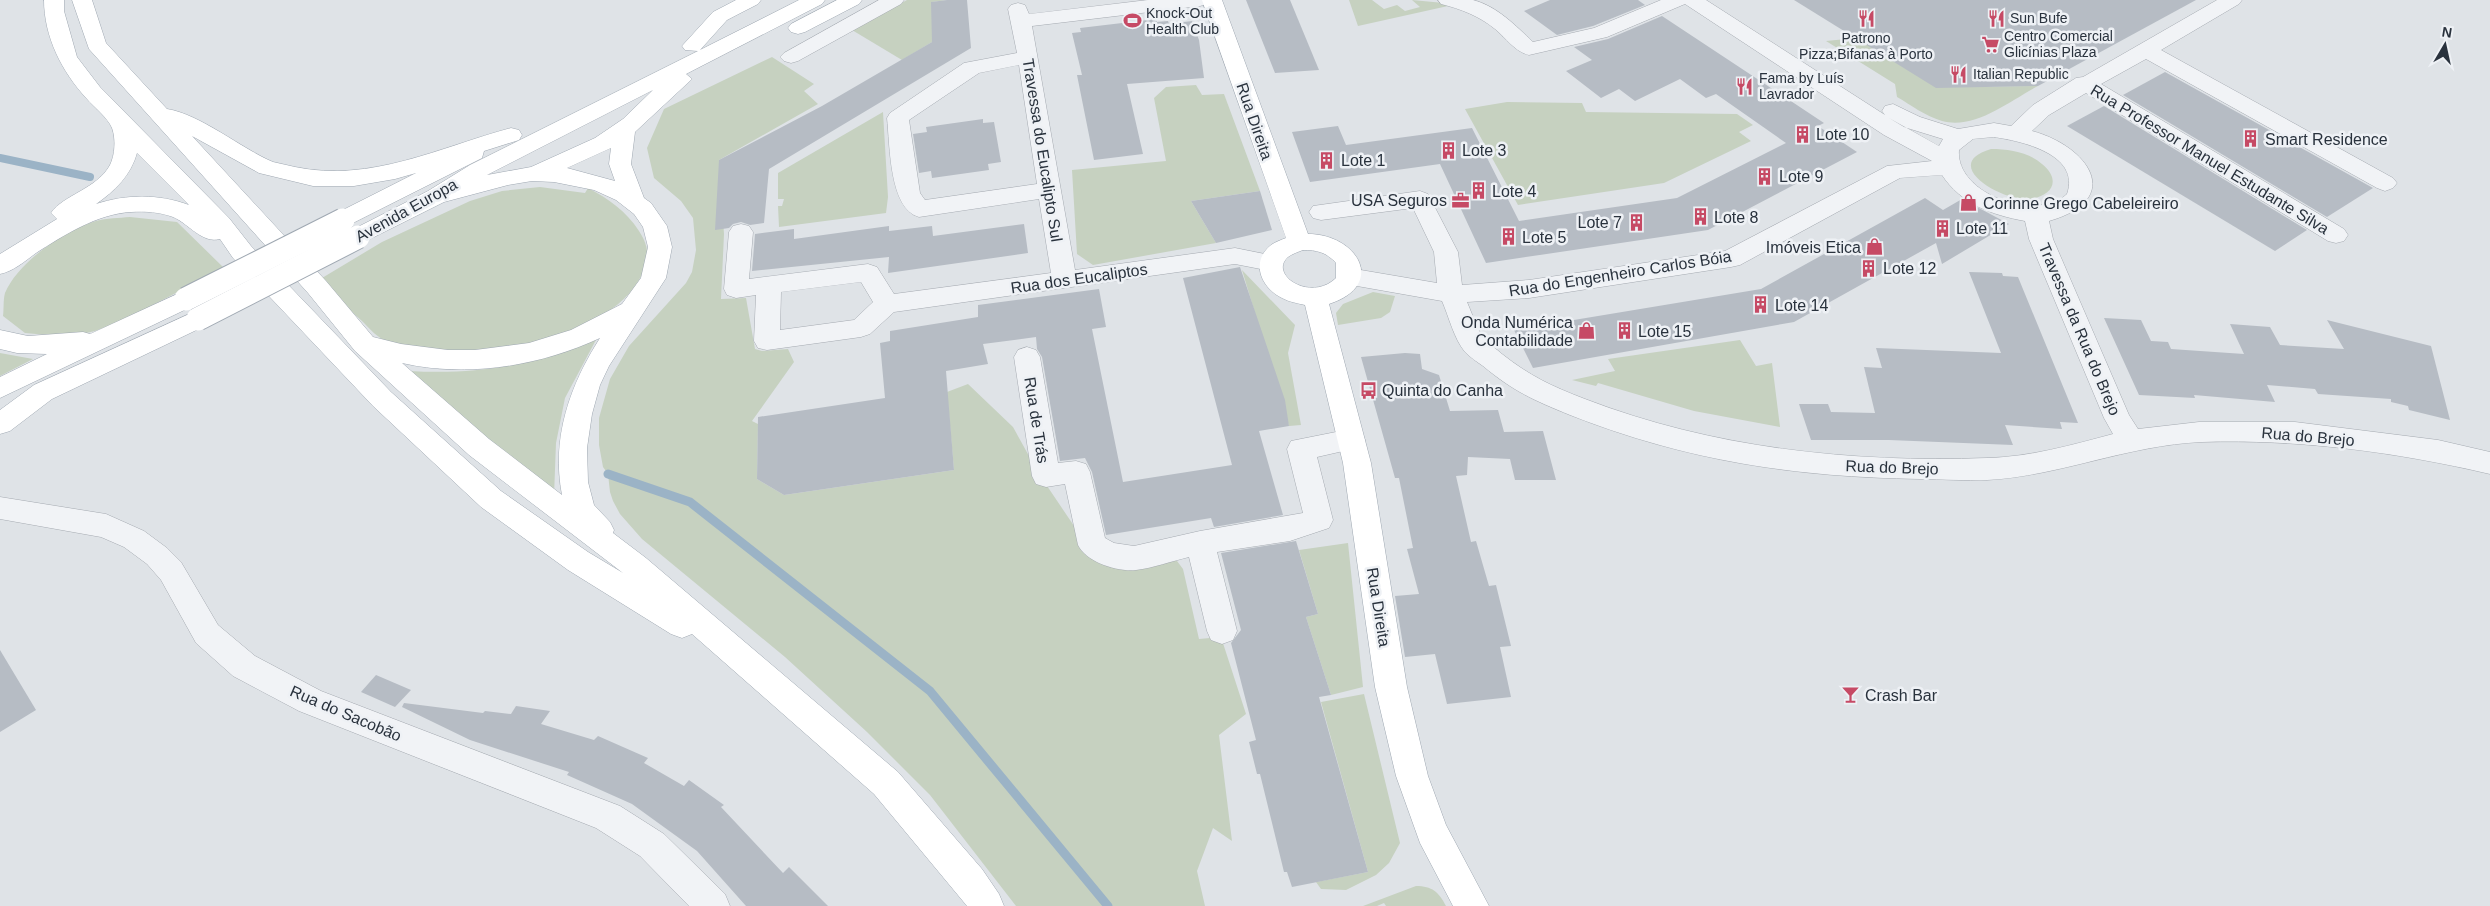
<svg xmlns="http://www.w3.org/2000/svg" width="2490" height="906" font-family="Arial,sans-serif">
<rect width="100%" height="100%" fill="#dfe3e7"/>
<g fill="#c6d1c0">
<polygon points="907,0 947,0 932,2 932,42 902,60 852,30"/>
<polygon points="1349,0 1372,0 1384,9 1397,5 1405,11 1420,7 1412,0 1444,3 1448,6 1358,26"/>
<path d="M 1856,38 L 1952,87 L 2038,86 C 2009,101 1975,130 1942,121 C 1925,116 1911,105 1897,97 L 1895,84 L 1826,41 Z"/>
<polygon points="772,57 814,84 804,91 818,104 719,160 724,234 721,299 746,298 755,349 762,351 788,349 794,362 752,421 758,424 757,479 784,495 954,470 947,392 968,384 1013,427 1039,474 1099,563 1166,558 1177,561 1183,569 1199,639 1221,637 1246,714 1219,735 1232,841 1213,828 1197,871 1205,906 1016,906 930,795 867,732 785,657 642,539 620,514 613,501 610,492 608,474 603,467 599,445 599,418 610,379 629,346 686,283 692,272 696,250 693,218 681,201 654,178 647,148 664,109"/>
<polygon points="1196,85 1202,95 1224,94 1260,191 1191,201 1216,243 1093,265 1077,254 1072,170 1166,161 1154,98 1166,87"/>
<polygon points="1507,102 1582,103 1586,112 1737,114 1753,125 1739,132 1751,141 1664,183 1518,205 1465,109"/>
<polygon points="883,112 888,197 886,213 779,227 778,206 782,206 784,199 778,199 778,173"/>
<path d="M 1991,149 C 2009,149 2028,152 2042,164 C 2064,182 2049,199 2025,199 C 1999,199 1940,164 1991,149 Z"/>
<path d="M 540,187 L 585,193 L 588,188 C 609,199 626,211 639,231 C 651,249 649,262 639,280 C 606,337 491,357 429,352 C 421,351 412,347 404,345 C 397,343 388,343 382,339 C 375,335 368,327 362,321 C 347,308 332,294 317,281 L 382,242 L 470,201 L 502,191 Z"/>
<path d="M 130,217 L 177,222 L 224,268 L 124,320 L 95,331 L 69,337 L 25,333 L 3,316 C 4,310 3,300 5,293 C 18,262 65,230 96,221 C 107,218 119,218 130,217 Z"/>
<polygon points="1242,270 1295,325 1288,353 1301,425 1289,426"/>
<polygon points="1373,292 1395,296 1390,312 1381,318 1338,325 1336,313 1343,304"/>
<path d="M 597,338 L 565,398 L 556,443 L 554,496 L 409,371 C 480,375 532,365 597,338 Z"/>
<polygon points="1740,340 1756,366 1772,363 1780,427 1694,411 1598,383 1596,386 1572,380 1615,371 1608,359"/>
<polygon points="0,353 33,359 0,376"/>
<polygon points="1348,543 1363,687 1331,695 1306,617 1318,614 1299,550"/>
<polygon points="1364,694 1400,843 1389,863 1376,875 1346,890 1321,889 1316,882 1368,872 1321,702"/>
<path d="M 1416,886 C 1432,886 1439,892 1446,906 L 1386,906 L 1384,903 L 1377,906 L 1363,906 Z"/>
</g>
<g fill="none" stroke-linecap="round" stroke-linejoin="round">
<polyline stroke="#9bb3c6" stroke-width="8" points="0,158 90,177"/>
<polyline stroke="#9bb3c6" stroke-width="9" points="608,474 690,502 930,691 1108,906"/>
</g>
<g fill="#b6bcc4">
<polygon points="947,0 967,0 971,48 769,169 764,223 750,225 741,222 733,224 729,228 715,230 719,160 822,106 932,42 931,2"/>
<polygon points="1246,0 1290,0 1319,70 1275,73"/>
<polygon points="1550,0 1638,0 1645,5 1593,26 1557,35 1524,11"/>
<polygon points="1794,0 2196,0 2038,86 1936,88"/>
<polygon points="1662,16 1824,123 1818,126 1857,152 1708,230 1486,263 1440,164 1310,182 1292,132 1338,126 1346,145 1472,128 1519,221 1677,198 1786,143 1716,94 1706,98 1680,79 1635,101 1619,89 1601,98 1566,71 1592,60 1574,47 1608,39"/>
<polygon points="1156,19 1157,22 1168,21 1169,24 1192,21 1199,40 1204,78 1127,84 1143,154 1094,160 1077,75 1082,75 1072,33 1081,32 1080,28"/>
<polygon points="2165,72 2373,188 2327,217 2123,95"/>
<polygon points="2104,106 2307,230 2275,251 2067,126"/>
<polygon points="983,119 983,123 994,122 1001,162 988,164 989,170 932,178 931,171 919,173 913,134 927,132 926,127"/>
<polygon points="1260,191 1272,230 1216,243 1191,201"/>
<polygon points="1925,198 1943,210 1962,199 2009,224 1942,264 1936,243 1794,322 1533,368 1514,330 1761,289"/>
<polygon points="1024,224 1028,253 888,273 889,257 752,271 755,234 794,229 794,239 889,226 889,231 932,226 933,236"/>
<polygon points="1240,267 1285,400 1289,426 1259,431 1283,515 1214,527 1211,518 1106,535 1092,472 1085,458 1060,461 1042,357 1037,349 1036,337 983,344 988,364 946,371 954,470 784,495 757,479 758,417 885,398 880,343 890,341 890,331 978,317 978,305 1099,289 1106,327 1092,329 1123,482 1232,465 1183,278"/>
<polygon points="1969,272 2002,273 2003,276 2018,277 2078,423 2060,422 2062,429 2005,425 2013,445 1889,440 1811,440 1799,404 1828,404 1831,412 1875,413 1864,367 1882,368 1876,348 2001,353"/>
<polygon points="2104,318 2141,320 2151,341 2168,342 2171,349 2244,354 2230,324 2270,327 2280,345 2344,349 2327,320 2431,346 2450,420 2409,410 2408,406 2391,402 2391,399 2318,394 2315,389 2267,385 2275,402 2194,395 2195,398 2139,395"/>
<polygon points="1405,353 1420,354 1422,369 1439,375 1450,411 1498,410 1504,432 1543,431 1556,480 1515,480 1510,459 1468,457 1467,475 1456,476 1471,542 1476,541 1489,586 1496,585 1511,646 1500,647 1511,697 1447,704 1435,654 1405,657 1395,596 1419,594 1407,549 1413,548 1399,478 1395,478 1361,357"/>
<polygon points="1296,541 1318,614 1306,617 1331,695 1319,697 1368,872 1292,887 1287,872 1284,872 1260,774 1257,774 1249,742 1256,740 1231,643 1241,630 1221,553"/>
<polygon points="0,650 36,710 0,732"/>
<polygon points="376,675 411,690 395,707 361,692"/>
<polygon points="404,703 483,713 485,711 511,714 516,706 550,711 541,724 594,740 598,736 648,758 644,763 684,786 689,780 724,805 721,807 783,873 789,867 828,906 746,906 697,851 632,804 567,775 569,772 470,740 402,707"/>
</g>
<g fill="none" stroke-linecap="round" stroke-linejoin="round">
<defs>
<g id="minor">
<polygon points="879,0 904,0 901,4 798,61 791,63 784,61 780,57 784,53"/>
<path d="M 1148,0 L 1210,0 L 1207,4 L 1200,6 L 1032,26 L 1075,270 L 1235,248 L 1280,257 L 1283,263 L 1280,269 L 1271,271 L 1235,264 L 894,312 L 870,334 L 861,337 L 767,350 L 758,348 L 754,341 L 756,295 L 736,298 L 727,295 L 724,289 L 729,232 L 733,226 L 741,224 L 749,226 L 753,232 L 749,279 L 868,264 L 877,267 L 894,294 L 1051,273 L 1039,199 L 919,217 C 889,209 890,145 887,118 L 890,113 L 964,63 L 1017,53 L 1008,9 L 1011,5 L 1018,3 L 1025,5 L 1029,14 ZM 1019,65 L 1037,184 L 925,200 L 920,193 L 909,120 L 979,73 ZM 861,282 L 873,302 L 854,320 L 780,330 L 781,292 Z"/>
<path d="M 1438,0 C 1449,0 1462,0 1473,0 C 1497,6 1516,26 1533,42 L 1594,28 L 1661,0 L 1706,0 L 1885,115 L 1882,111 L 1885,106 L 1893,104 L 1920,117 L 1958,129 L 1994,123 L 2011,126 L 2033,105 L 2076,78 L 2083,77 L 2217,0 L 2242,0 L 2239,4 L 2161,50 L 2393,178 L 2397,183 L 2393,188 L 2385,191 L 2377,188 L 2146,59 L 2101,84 L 2344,229 L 2348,235 L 2344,241 L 2336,243 L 2328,241 L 2086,93 L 2049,115 L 2032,131 C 2088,146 2126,199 2049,221 L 2053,239 L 2129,415 L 2138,429 L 2199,422 L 2295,422 L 2438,440 L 2490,452 L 2490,474 C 2396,452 2299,439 2202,442 C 2128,445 2060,476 1987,480 C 1965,481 1942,479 1920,479 C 1795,477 1687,461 1570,415 C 1533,400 1513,391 1483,366 C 1477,362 1470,357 1465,352 C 1454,339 1449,317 1442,301 L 1340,283 L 1337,277 L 1340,271 L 1349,268 L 1437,283 L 1434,252 L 1413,208 L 1321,220 L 1313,218 L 1309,212 L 1313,206 L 1420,191 L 1428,194 L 1458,252 L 1462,285 L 1529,280 L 1725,251 L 1887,166 L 1932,161 L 1884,135 L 1685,4 L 1607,37 L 1529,55 C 1515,52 1506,38 1495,29 C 1479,16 1461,9 1441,4 ZM 1889,118 L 1904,127 L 1943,139 L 1939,146 ZM 1994,137 C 2021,141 2081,154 2067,194 C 2037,223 1955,194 1959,150 L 1973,139 ZM 1942,175 C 1961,204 1992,215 2025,221 L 2029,239 L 2104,418 L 2113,434 C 2072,445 2030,457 1987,458 C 1851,463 1712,448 1585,399 C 1551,386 1530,376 1502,354 C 1497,349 1489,345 1485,340 C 1477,330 1472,313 1467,302 L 1529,298 L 1731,267 L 1740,265 L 1900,178 Z"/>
<path d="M 1027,347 L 1036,350 L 1040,357 L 1058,463 L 1076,461 L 1086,464 L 1090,472 L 1105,538 L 1114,543 L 1134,546 L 1200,531 L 1303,513 L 1287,449 L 1291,441 L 1351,429 L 1361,433 L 1365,440 L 1361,447 L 1317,457 L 1333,520 L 1329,528 L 1290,541 L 1217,552 L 1237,631 L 1233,640 L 1222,644 L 1211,640 L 1207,631 L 1189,557 C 1172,561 1153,568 1136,570 C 1117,572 1086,562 1078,545 L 1065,484 L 1046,487 L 1036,484 L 1032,476 L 1014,357 L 1018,350 Z"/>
<polygon points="0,497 106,514 144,531 167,548 181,562 218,625 255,656 321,691 620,806 664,834 725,894 730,906 689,906 640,856 596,828 299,711 233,676 196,643 161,580 147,564 124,547 101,537 0,519"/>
</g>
<g id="major">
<path d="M 44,0 L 64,0 L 64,11 L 77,57 L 100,87 L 229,218 L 251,246 L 391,392 L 501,491 L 588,552 L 623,573 L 469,455 L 355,351 L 308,293 L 89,49 L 72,0 L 92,0 L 106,43 L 167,109 C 200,114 242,149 273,162 C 280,164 288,165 295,167 C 371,183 440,147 511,128 L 519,130 L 522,135 L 519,140 L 484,151 L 482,158 L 343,228 L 335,226 L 331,220 L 335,214 L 416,173 L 395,179 L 354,186 L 313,186 L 259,173 L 192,136 L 326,281 L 373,337 L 401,344 L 448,350 L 475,350 L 529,343 L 571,330 L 622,304 L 641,278 L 648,247 L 643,227 L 634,214 L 616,200 L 594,190 L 554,182 L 532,181 L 508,185 L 444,202 L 358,245 L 350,243 L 346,237 L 350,231 L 428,191 L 470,165 L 698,51 L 685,50 L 682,46 L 713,12 L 736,0 L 761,0 L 758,4 L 727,20 L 700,50 L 799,0 L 825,0 L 822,4 L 686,74 L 692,79 L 635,132 L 631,164 L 644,198 L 651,203 L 667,226 L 672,247 L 666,278 L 609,366 L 600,385 L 592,414 L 587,448 L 588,482 L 594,505 L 610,522 L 614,530 L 613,533 L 646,558 L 898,772 L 982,869 L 999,894 L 1004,906 L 967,906 L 874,794 L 692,634 L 682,638 L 671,634 L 568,570 L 481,507 L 373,406 L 233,258 L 220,239 C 202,244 188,223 173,217 C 160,212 145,211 131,212 C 97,214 64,235 36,253 C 25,261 14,271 0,274 L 0,254 L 57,219 L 51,213 C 63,195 97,189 110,165 C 115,155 116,139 112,128 C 108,118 94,107 87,99 C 62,72 44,37 44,0 ZM 653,90 L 623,119 L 595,138 L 531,167 L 487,175 ZM 611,148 L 609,164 L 615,181 L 567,168 ZM 137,153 L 189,205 C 159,194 127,194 96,204 C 115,191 131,175 137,153 ZM 600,338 C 570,385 551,438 562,495 L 489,439 L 402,363 C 467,378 540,366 600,338 Z"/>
<polygon points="837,0 862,0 859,4 805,32 798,34 791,32 788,28 791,24"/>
<path d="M 1202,0 L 1222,0 L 1308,234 C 1357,234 1388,285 1329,304 L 1371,463 L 1407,687 L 1428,776 L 1446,825 L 1489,906 L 1453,906 L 1420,843 L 1396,776 L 1375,687 L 1343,463 L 1305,305 C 1297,303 1289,302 1282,298 C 1261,288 1250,262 1271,245 C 1275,242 1281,240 1286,238 ZM 1303,250 C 1317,250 1326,252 1336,263 L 1336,278 C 1310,303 1268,274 1288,257 C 1292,254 1298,252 1303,250 Z"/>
<polygon points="186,290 195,293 199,299 195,305 0,398 0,377 47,354 17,353 0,349 0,330 28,336 83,332 90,334"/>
<polygon points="198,310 207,313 211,319 207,325 52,399 10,431 0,434 0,410 34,385"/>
</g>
</defs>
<use href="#minor" stroke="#a5aab1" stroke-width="1"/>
<use href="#major" stroke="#9fa8b2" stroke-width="1"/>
<use href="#minor" fill="#f1f3f6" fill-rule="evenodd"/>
<use href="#major" fill="#fff" fill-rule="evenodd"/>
<defs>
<g id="major-bridge">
<polyline points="186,299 343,220"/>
<polyline points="198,319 358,237"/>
</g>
</defs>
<use href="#major-bridge" stroke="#9fa8b2" stroke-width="25" stroke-linecap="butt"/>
<use href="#major-bridge" stroke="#fff" stroke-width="23"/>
</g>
<defs>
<symbol id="restaurant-bare" viewBox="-9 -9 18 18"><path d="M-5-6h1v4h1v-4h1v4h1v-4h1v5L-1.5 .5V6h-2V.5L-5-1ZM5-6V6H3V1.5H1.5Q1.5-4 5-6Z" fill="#c64a65" stroke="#eef1f5" stroke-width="2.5" paint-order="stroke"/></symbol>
<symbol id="stadium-bare" viewBox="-9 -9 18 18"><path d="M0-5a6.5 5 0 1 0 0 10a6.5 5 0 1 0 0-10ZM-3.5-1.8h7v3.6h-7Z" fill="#c64a65" stroke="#eef1f5" stroke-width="2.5" paint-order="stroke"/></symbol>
<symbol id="supermarket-bare" viewBox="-9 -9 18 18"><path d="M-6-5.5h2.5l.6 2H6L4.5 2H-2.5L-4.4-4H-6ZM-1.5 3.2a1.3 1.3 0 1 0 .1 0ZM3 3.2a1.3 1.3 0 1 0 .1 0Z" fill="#c64a65" stroke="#eef1f5" stroke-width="2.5" paint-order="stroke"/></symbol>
<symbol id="building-bare" viewBox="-9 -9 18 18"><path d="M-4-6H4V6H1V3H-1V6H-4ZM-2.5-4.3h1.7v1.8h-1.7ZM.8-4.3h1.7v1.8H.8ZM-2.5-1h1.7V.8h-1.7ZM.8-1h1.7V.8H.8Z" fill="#c64a65" stroke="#eef1f5" stroke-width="2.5" paint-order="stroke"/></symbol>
<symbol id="office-bare" viewBox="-9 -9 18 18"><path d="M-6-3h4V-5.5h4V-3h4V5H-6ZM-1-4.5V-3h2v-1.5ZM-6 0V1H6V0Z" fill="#c64a65" stroke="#eef1f5" stroke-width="2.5" paint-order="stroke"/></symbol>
<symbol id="shop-bare" viewBox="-9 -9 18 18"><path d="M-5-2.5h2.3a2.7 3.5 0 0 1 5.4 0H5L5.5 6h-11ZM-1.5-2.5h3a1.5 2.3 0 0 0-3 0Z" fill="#c64a65" stroke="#eef1f5" stroke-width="2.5" paint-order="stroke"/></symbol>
<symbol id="bus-bare" viewBox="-9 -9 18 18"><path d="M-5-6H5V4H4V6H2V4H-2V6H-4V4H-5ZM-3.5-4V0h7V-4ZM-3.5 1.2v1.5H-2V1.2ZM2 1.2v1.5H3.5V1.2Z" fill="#c64a65" stroke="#eef1f5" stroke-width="2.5" paint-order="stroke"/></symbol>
<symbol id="bar-bare" viewBox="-9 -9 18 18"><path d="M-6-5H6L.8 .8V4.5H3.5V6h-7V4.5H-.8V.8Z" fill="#c64a65" stroke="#eef1f5" stroke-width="2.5" paint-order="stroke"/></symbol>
</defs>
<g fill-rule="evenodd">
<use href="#restaurant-bare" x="1854" y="6" width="25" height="25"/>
<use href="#restaurant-bare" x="1984" y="6" width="25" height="25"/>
<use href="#stadium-bare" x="1120" y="8" width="25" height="25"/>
<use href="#supermarket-bare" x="1978" y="32" width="25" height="25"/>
<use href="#restaurant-bare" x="1946" y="62" width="25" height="25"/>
<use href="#restaurant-bare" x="1732" y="74" width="25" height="25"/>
<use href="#building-bare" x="1790" y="122" width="25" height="25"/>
<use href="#building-bare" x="2238" y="126" width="25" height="25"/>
<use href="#building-bare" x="1436" y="138" width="25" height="25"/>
<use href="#building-bare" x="1314" y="148" width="25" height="25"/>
<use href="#building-bare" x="1752" y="164" width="25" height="25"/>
<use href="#building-bare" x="1466" y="178" width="25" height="25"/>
<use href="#office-bare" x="1448" y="188" width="25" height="25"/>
<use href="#shop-bare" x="1956" y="190" width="25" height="25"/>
<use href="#building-bare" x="1688" y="204" width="25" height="25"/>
<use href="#building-bare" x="1624" y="210" width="25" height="25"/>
<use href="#building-bare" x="1930" y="216" width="25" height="25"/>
<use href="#building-bare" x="1496" y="224" width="25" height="25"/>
<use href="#shop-bare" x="1862" y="234" width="25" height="25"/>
<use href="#building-bare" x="1856" y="256" width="25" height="25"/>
<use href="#building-bare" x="1748" y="292" width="25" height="25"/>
<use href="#shop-bare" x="1574" y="318" width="25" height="25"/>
<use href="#building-bare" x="1612" y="318" width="25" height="25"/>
<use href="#bus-bare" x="1356" y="378" width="25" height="25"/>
<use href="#bar-bare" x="1838" y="682" width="25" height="25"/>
</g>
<g text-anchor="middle" stroke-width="5" stroke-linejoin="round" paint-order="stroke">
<g font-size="14" fill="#29323d" stroke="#eef1f5" text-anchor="start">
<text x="1146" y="18">Knock-Out<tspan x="1146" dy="16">Health Club</tspan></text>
<text x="2010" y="23">Sun Bufe</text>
<text x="2004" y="41">Centro Comercial<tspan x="2004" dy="16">Glicínias Plaza</tspan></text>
<text x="1866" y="43" text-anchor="middle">Patrono<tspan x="1866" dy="16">Pizza;Bifanas à Porto</tspan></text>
<text x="1973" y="79">Italian Republic</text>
<text x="1759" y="83">Fama by Luís<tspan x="1759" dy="16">Lavrador</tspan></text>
</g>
<g font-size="16" fill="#29323d" stroke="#eef1f5">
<text transform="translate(1255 121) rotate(71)" y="6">Rua Direita</text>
<text transform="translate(1043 150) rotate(81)" y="6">Travessa do Eucalipto Sul</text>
<text transform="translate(2210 159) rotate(31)" y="6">Rua Professor Manuel Estudante Silva</text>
<text transform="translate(406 210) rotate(-29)" y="6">Avenida Europa</text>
<text transform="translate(1620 273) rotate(-9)" y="6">Rua do Engenheiro Carlos Bóia</text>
<text transform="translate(1079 278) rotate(-8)" y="6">Rua dos Eucaliptos</text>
<text transform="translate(2080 329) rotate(67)" y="6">Travessa da Rua do Brejo</text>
<text transform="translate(1037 420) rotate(81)" y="6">Rua de Trás</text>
<text transform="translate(2308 436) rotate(5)" y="6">Rua do Brejo</text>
<text transform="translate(1892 467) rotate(2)" y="6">Rua do Brejo</text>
<text transform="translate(1379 607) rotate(81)" y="6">Rua Direita</text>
<text transform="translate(346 713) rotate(23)" y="6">Rua do Sacobão</text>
</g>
<g font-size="16" fill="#29323d" stroke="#eef1f5" text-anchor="start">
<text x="1816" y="140">Lote 10</text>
<text x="2265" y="145">Smart Residence</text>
<text x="1462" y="156">Lote 3</text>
<text x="1341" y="166">Lote 1</text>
<text x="1779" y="182">Lote 9</text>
<text x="1492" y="197">Lote 4</text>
<text x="1447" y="206" text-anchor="end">USA Seguros</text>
<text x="1983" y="209">Corinne Grego Cabeleireiro</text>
<text x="1714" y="223">Lote 8</text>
<text x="1622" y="228" text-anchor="end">Lote 7</text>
<text x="1956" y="234">Lote 11</text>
<text x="1522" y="243">Lote 5</text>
<text x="1861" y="253" text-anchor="end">Imóveis Etica</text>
<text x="1883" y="274">Lote 12</text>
<text x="1775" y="311">Lote 14</text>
<text x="1573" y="328" text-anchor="end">Onda Numérica<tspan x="1573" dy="18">Contabilidade</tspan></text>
<text x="1638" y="337">Lote 15</text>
<text x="1382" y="396">Quinta do Canha</text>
<text x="1865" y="701">Crash Bar</text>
</g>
</g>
<g transform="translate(2445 45) rotate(9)" stroke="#eef1f5" stroke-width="4" paint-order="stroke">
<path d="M0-4L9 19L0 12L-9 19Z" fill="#29323d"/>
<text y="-8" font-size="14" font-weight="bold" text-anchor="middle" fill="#29323d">N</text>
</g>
</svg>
